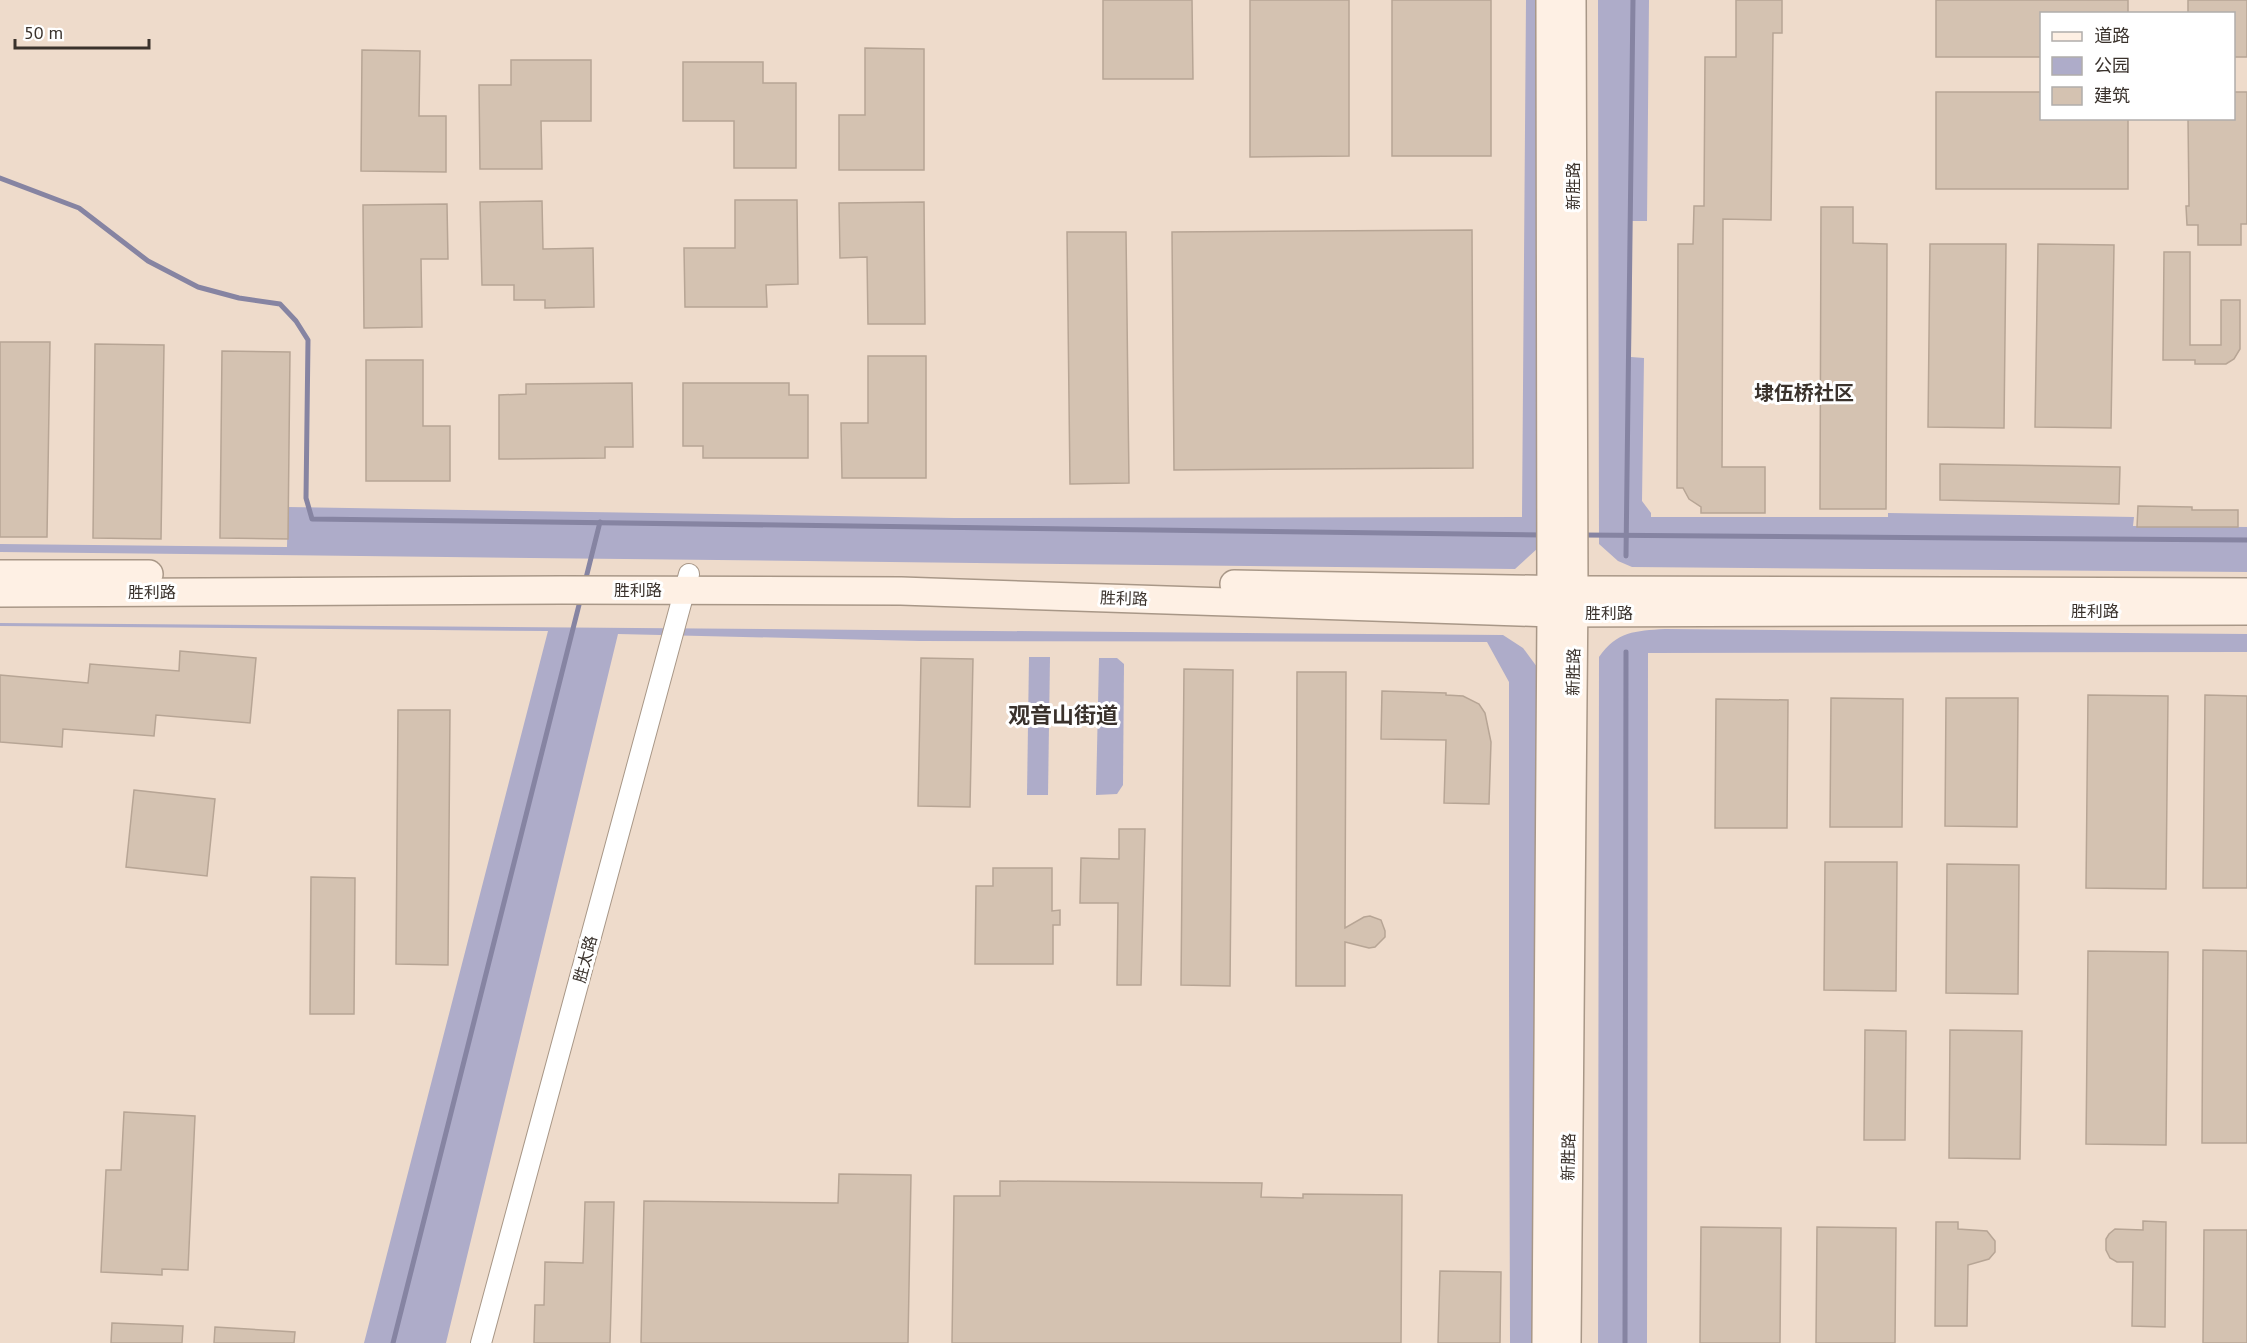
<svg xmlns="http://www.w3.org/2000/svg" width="2247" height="1343" font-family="'PT Sans','Noto Sans SC',sans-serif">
<rect width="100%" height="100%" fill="#eedbcb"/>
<g fill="#aeacc9">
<polygon points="1526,0 1538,0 1538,548 1515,569 0,552 0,544 287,547 288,507 954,518 1522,517"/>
<polygon points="1598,0 1649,0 1647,221 1632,221 1631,357 1644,358 1642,501 1651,513 1651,517 1888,517 1888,513 2134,517 2133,526 2247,527 2247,572 1632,567 1618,561 1599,544"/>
<polygon points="0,623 1503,635 1523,648 1540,671 1538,1343 1510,1343 1509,985 1115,985 1509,985 1509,682 1487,642 920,641 618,634 446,1343 364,1343 548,631 0,626"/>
<path d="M 1665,629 L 2247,634 L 2247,652 L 1648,653 L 1647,1343 L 1598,1343 L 1599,657 C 1617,631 1635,631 1665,629 Z"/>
<polygon points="1029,657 1050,657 1048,795 1027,795"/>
<polygon points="1099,658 1117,658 1124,664 1123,785 1117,794 1096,795"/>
</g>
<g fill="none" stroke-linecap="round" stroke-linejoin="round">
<g stroke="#8684a2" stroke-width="5">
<polyline points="0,178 79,208 148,261 198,287 239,298 280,304 296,321 308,340 306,498 312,519 1543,535"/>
<polyline points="1583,535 2247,540"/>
<polyline points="1626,556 1633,0"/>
<polyline points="585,582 600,522"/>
<polyline points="393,1343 581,597"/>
<polyline points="1625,1343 1626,652"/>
</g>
</g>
<g fill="#d4c2b1" stroke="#b7a595" stroke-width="1.5">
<polygon points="1103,0 1192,0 1193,79 1103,79"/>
<polygon points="1250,0 1349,0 1349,156 1250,157"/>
<rect x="1392" y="0" width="99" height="156"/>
<polygon points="1736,0 1782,0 1782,33 1773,33 1771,220 1723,219 1722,467 1765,467 1765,513 1701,513 1701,507 1689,499 1683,488 1677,488 1678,244 1693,244 1694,206 1704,206 1705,57 1736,57"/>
<polygon points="1936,0 2128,0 2128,14 2042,14 2042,57 1936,57"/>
<polygon points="2188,0 2247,0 2247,57 2234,57 2234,14 2188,14"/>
<polygon points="865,48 924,49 924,170 839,170 839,115 865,115"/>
<polygon points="362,50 420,51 419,116 446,116 446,172 361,171"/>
<polygon points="511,60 591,60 591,121 541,121 542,169 480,169 479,85 511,85"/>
<polygon points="683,62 763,62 763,83 796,83 796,168 734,168 734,121 683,121"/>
<polygon points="1936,92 2042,92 2042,118 2128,118 2128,189 1936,189"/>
<polygon points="2234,92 2247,92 2247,224 2241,224 2241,245 2198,245 2198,225 2187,225 2186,206 2189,206 2188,118 2234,118"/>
<polygon points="735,200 797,200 798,284 766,285 767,307 685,307 684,248 735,248"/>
<polygon points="542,201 543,249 593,248 594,307 545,308 545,300 514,300 514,285 482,285 480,202"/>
<polygon points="924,202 925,324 868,324 867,257 840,258 839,203"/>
<polygon points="447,204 448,259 421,259 422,327 364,328 363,205"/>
<polygon points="1821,207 1853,207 1853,243 1887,244 1886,509 1820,509"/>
<polygon points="1472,230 1473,468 1174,470 1172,232"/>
<polygon points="1067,232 1126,232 1129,483 1070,484"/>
<polygon points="1930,244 2006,244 2004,428 1928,427"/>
<polygon points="2038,244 2114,245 2111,428 2035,427"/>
<polygon points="2164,252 2190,252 2190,345 2221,345 2221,300 2240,300 2240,349 2234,359 2226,364 2195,364 2195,360 2163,360"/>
<polygon points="0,342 50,342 47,537 0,537"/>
<polygon points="95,344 164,345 161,539 93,538"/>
<polygon points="222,351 290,352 288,539 220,538"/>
<polygon points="868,356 926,356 926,478 842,478 841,423 868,423"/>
<polygon points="366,360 423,360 423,426 450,426 450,481 366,481"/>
<polygon points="632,383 633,447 605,447 605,458 499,459 499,395 526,394 526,384"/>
<polygon points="683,383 789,383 789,395 808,395 808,458 703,458 703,446 683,446"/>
<polygon points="1940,464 2120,467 2119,504 1940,500"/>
<polygon points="2138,506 2192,507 2192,510 2238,510 2238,527 2137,527"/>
<polygon points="180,651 256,658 250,723 156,715 154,736 63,729 62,747 0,742 0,675 88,683 90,664 179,671"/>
<polygon points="921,658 973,659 970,807 918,806"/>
<polygon points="1184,669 1233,670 1230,986 1181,985"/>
<polygon points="1297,672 1346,672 1345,928 1364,917 1370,916 1381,920 1385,931 1385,937 1375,947 1369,948 1345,942 1345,986 1296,986"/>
<polygon points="1382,691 1446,693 1446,695 1463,696 1479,704 1485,713 1491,742 1489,804 1444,803 1446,740 1381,739"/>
<polygon points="2088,695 2168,696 2166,889 2086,888"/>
<polygon points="2205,695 2247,696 2247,888 2203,888"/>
<polygon points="1831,698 1903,699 1902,827 1830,827"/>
<polygon points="1946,698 2018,698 2017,827 1945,826"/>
<polygon points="1716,699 1788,700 1787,828 1715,828"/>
<polygon points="398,710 450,710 448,965 396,964"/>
<polygon points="134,790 215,799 207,876 126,867"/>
<polygon points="1119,829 1145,829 1141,985 1117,985 1118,903 1080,903 1081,858 1119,859"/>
<polygon points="1825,862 1897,862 1896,991 1824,990"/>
<polygon points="1947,864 2019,865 2018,994 1946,993"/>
<polygon points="993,868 1052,868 1052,911 1060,910 1060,925 1053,925 1053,964 975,964 976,886 993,886"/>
<polygon points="311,877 355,878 354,1014 310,1014"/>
<polygon points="2203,950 2247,951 2247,1143 2202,1143"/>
<polygon points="2088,951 2168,952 2166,1145 2086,1144"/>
<polygon points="1865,1030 1906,1031 1905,1140 1864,1140"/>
<polygon points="1950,1030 2022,1031 2020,1159 1949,1158"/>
<polygon points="124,1112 195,1116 188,1270 162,1269 162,1275 101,1272 106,1170 121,1170"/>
<polygon points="839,1174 911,1175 908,1343 641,1343 644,1201 838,1203"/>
<polygon points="1000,1181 1262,1183 1261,1197 1303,1198 1303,1194 1402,1195 1401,1343 952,1343 954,1196 1000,1196"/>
<polygon points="585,1202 614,1202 610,1343 534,1343 535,1305 544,1305 545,1262 583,1263"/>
<polygon points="2143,1221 2166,1222 2165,1327 2132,1326 2133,1262 2117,1262 2110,1258 2106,1250 2106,1239 2109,1234 2115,1229 2143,1230"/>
<polygon points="1936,1222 1958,1222 1958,1229 1987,1231 1995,1241 1995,1252 1989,1259 1968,1265 1967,1326 1935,1326"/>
<polygon points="1701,1227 1781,1228 1780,1343 1700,1343"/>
<polygon points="1817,1227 1896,1228 1895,1343 1816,1343"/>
<polygon points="2204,1230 2247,1230 2247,1343 2203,1343"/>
<polygon points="1440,1271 1501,1272 1500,1343 1438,1343"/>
<polygon points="112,1323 183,1326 182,1343 111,1343"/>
<polygon points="215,1327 295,1332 294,1343 214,1343"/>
</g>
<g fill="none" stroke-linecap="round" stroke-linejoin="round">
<defs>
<polyline id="street" points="481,1343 689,574"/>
<g id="secondary">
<polyline points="0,574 149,574"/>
<polyline points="1234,584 1574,590 2247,592"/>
<polyline points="0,593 562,590 901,591 1551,613 2247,611"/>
<polyline points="1546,1343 1551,613 1550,0"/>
<polyline points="1567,1343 1574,590 1572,0"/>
</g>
</defs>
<use href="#street" stroke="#a89787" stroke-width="22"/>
<use href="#secondary" stroke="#a89787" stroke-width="30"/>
<use href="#street" stroke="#fff" stroke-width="20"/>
<use href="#secondary" stroke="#fef0e4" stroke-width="27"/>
</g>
<g text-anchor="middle" stroke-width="6" stroke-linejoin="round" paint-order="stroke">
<g font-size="16" fill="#3a322c" stroke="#fff">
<text transform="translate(1573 186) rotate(-90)" y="6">新胜路</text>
<text x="638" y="596">胜利路</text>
<text x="152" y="598">胜利路</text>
<text transform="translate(1124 598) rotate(2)" y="6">胜利路</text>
<text x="2095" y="617">胜利路</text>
<text x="1609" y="619">胜利路</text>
<text transform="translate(1573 672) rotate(-89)" y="6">新胜路</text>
<text transform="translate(585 959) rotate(-75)" y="6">胜太路</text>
<text transform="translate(1568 1157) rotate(-89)" y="6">新胜路</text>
</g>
<g font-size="20" font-weight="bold" fill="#3a322c" stroke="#fff">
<text x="1804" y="400">埭伍桥社区</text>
</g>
<g font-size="22" font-weight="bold" fill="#3a322c" stroke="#fff">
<text x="1063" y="723">观音山街道</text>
</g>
</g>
<rect x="2040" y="12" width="195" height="108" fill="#ffffff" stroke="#b0adab" stroke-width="1.5"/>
<rect x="2052" y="32" width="30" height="9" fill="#fef0e4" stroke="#b0adab" stroke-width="1.5"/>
<text x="2094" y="42" font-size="18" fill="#3a322c">道路</text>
<rect x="2052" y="57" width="30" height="18" fill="#aeacc9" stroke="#b0adab" stroke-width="1.5"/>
<text x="2094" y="72" font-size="18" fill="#3a322c">公园</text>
<rect x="2052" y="87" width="30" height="18" fill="#d4c2b1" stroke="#b0adab" stroke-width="1.5"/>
<text x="2094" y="102" font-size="18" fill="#3a322c">建筑</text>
<path d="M15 39v9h134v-9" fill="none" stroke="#3a322c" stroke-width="3"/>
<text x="24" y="39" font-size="18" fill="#3a322c" stroke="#ffffff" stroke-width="4.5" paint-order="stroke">50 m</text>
</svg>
